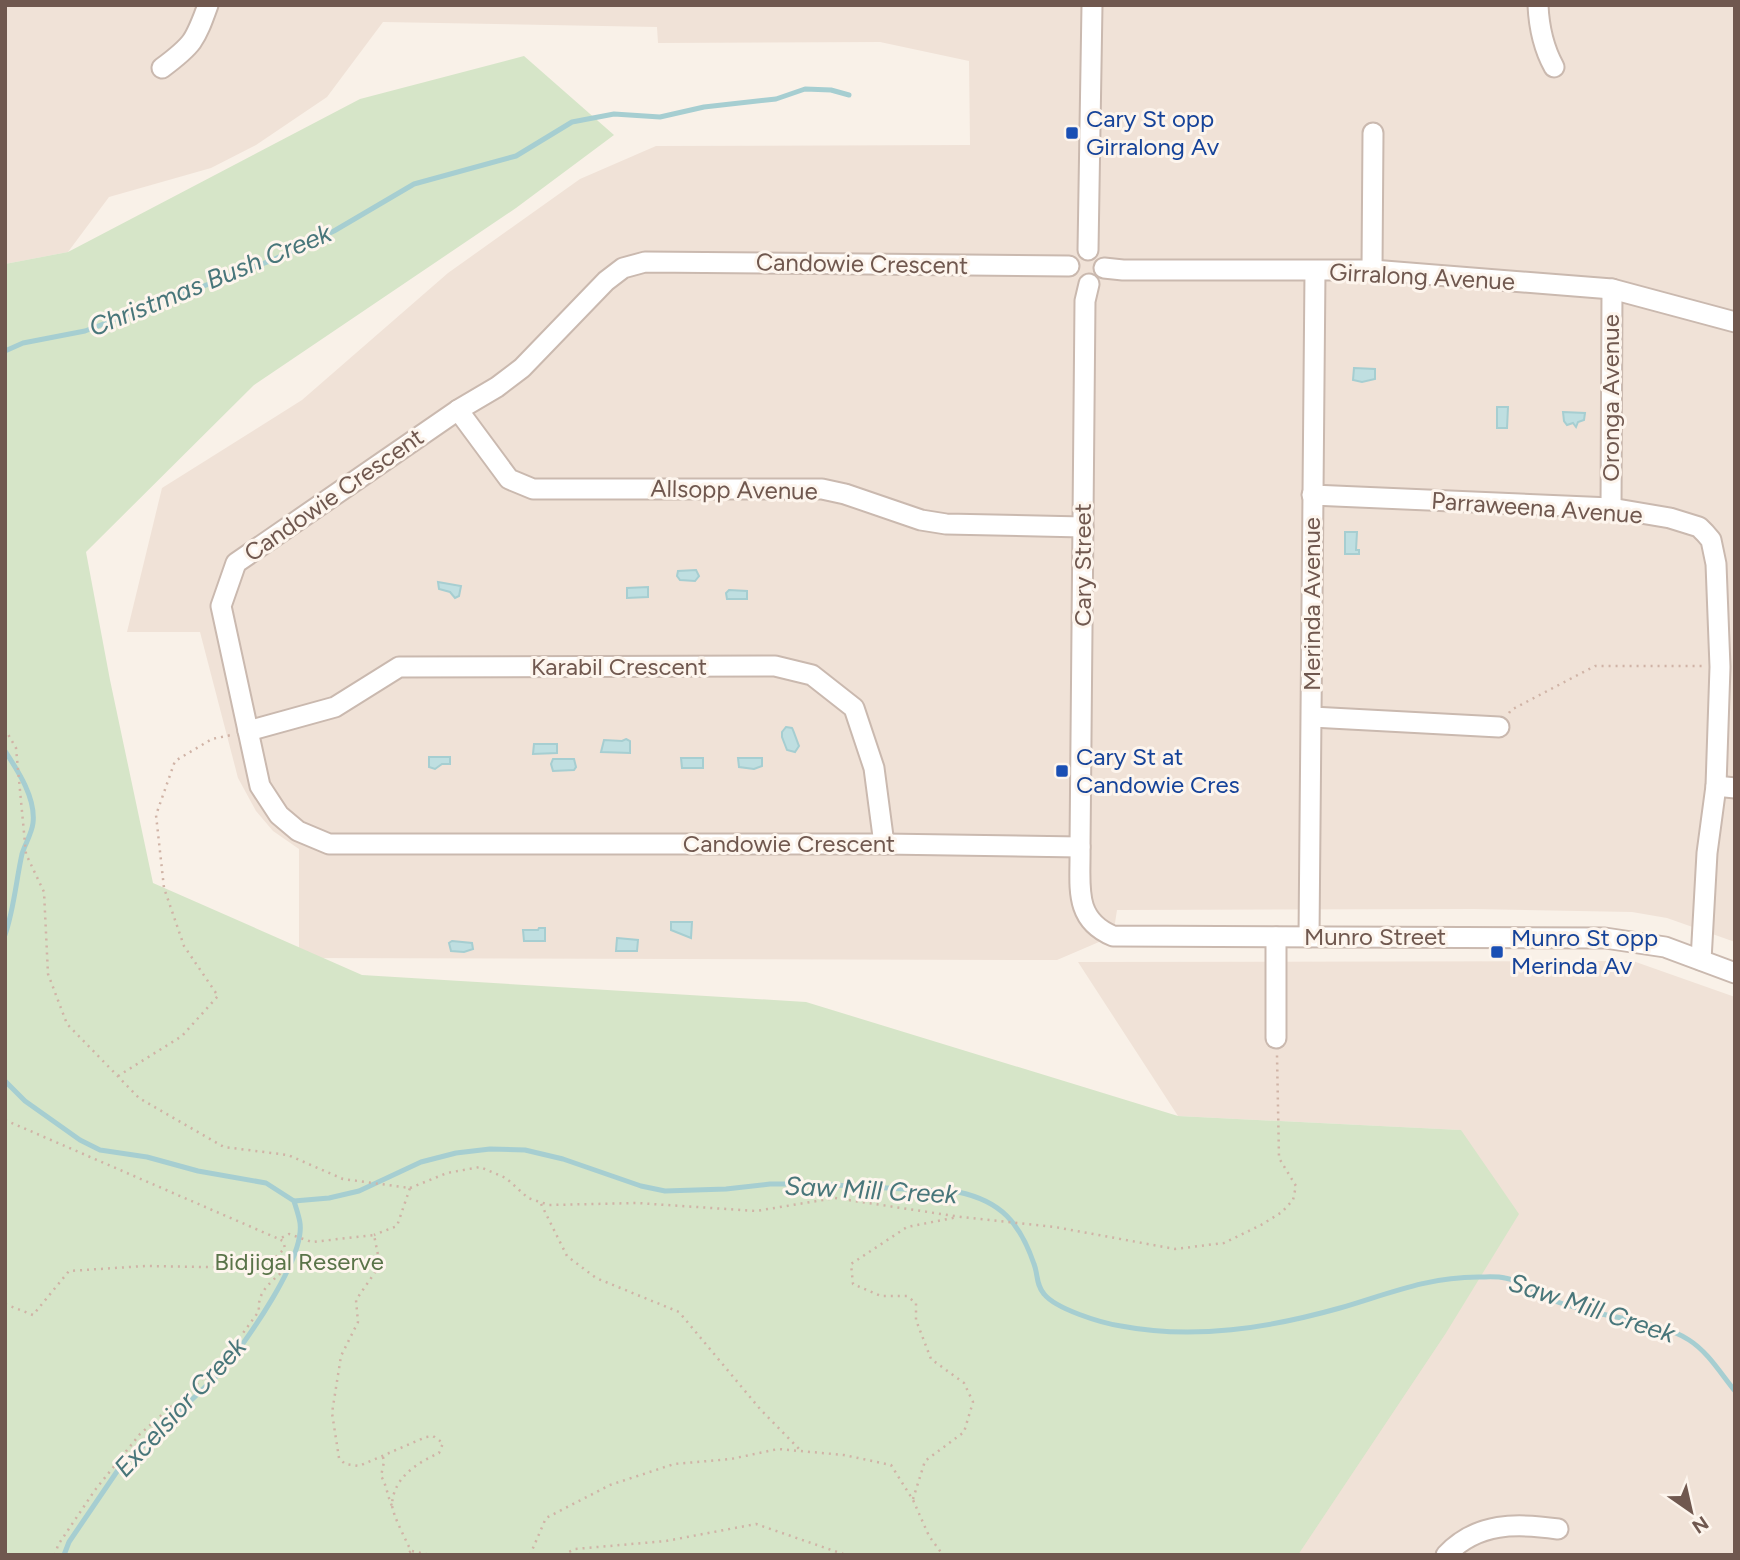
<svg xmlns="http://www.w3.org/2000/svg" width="1740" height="1560" font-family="Figtree,sans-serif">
<rect width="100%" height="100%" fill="#f9f1e8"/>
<g fill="#f0e2d7">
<polygon points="5,5 1735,5 1735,942 1667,918 1632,912 1474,909 1117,910 1113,936 1057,960 299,958 299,849 273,831 256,811 238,778 200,632 127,632 162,488 302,400 448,273 580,179 656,146 970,145 969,61 880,42 658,43 657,27 383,22 327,97 256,145 211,168 109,197 68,252 5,264"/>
<polygon points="1633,961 1735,997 1735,1555 1298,1555 1460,1130 1178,1116 1078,962"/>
</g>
<polygon fill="#d6e5c8" points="524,56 614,135 516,208 254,385 86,552 110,680 153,883 362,975 806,1002 1178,1116 1461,1130 1519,1214 1446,1333 1298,1555 5,1555 5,264 68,252 360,99"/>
<g fill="#bfdfe1" stroke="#a6ced1" stroke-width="2">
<polygon points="1354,368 1375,369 1375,379 1362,382 1353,380"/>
<polygon points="1497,407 1508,407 1507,428 1497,428"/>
<polygon points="1563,412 1585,413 1584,420 1578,422 1576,427 1573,423 1567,425 1564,421"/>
<polygon points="1345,532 1357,532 1356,550 1359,550 1359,554 1345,554"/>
<polygon points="696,570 699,576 695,581 680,580 677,576 678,571"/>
<polygon points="438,582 461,586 459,596 455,598 450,592 439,589"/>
<polygon points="648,587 648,597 627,598 627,588"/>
<polygon points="729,590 747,591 747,599 727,599 726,593"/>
<path d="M 786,727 L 792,728 C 793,729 798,744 799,746 L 795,752 L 787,750 L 782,737 L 782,732 Z"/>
<polygon points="626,739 630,741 630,753 601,752 604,740 622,741"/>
<polygon points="534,744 557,744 557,753 533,754"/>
<polygon points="429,757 450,757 450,764 442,764 435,769 429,767"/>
<polygon points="681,758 703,758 703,768 682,768"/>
<polygon points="738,758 762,758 762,766 754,769 739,767"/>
<polygon points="553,759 574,759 576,767 574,770 553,771 551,764"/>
<polygon points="671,922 692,922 691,938 671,930"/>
<polygon points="539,928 545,928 545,941 524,941 523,930 538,930"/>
<polygon points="617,938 638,940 637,951 616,951"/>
<polygon points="452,941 472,943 473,949 464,952 451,951 449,943"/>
</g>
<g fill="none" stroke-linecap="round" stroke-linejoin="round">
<g stroke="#a6ced1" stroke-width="5">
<polyline points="5,351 23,343 85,331 275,259 334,231 414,184 516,156 572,122 614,114 660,117 704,107 776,99 805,89 831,90 849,95"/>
<path d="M 5,751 C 18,771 36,798 33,823 C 32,833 25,844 22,854 C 16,881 14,909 5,935"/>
<path d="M 5,1081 L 25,1101 L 80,1140 L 100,1150 L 147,1157 L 198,1171 L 266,1183 L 294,1201 C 296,1208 299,1216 300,1223 C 305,1259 247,1339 225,1368 L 118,1470 L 69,1542 L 64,1555"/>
<path d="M 294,1201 L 329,1198 L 359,1191 L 421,1162 L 456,1153 L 490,1149 L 525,1150 L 563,1159 L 641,1186 L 665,1191 L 726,1189 L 770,1184 L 816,1184 L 958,1192 C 1001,1201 1020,1223 1034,1264 C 1038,1274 1036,1285 1044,1294 C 1056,1309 1101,1323 1121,1326 C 1194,1340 1269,1328 1340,1308 C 1388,1294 1427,1277 1478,1277 C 1487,1277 1497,1276 1505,1278 C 1522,1281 1536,1293 1552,1300 C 1565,1305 1580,1309 1593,1312 C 1625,1320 1660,1322 1689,1340 C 1708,1352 1721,1374 1735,1391"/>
</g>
<defs>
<g id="minor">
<path d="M 1538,5 C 1539,28 1543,47 1554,67"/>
<path d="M 162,68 C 193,45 195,41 208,5"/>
<polyline points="1088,250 1092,5"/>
<polyline points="1069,266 645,262 623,268 606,281 522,368 497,387 458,410 236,563 221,606 260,786 279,815 298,831 329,844 884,844 1080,847"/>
<polyline points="1104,268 1123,270 1372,270 1612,289 1735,322"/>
<polyline points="1372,270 1373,133"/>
<path d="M 1089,284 L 1085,301 L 1080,847 C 1081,884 1072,919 1113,936 L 1605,938 L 1665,947 L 1735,973"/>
<polyline points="458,410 509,479 533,489 822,489 845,494 921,520 946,524 1083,527"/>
<polyline points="1312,495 1611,508 1670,518 1699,527 1705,533 1711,540 1716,564 1720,667 1716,786 1707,853 1701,960"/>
<polyline points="1611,508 1612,289"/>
<polyline points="1312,717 1499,727"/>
<polyline points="248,731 335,707 399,667 775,666 812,675 854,708 874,768 884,844"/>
<polyline points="1716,786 1735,788"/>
<polyline points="1276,937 1276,1038"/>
<polyline points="1309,937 1315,271"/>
<path d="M 1446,1555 C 1477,1522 1517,1523 1558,1529"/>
</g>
</defs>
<use href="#minor" stroke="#cab9af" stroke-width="23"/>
<g stroke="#d0b3a6" stroke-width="2.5" stroke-dasharray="2 5" stroke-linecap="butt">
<polyline points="1509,713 1511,710 1595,666 1703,666"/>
<polyline points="5,729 16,748 26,854 44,892 48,974 67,1024 139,1098 224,1147 288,1155 343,1179 410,1188 397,1226 374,1235"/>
<polyline points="118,1076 182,1036 218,996 184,946 164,888 156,815 175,761 212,739 231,735"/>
<polyline points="5,1120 279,1239"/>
<polyline points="410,1188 447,1173 480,1167 506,1178 528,1198 549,1205 637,1203 756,1211 835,1198 961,1217 1055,1227 1175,1249 1224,1243 1261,1225 1282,1212 1293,1200 1296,1186 1279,1158 1277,1055"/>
<polyline points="541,1204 567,1256 596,1278 679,1312 760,1409 802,1452"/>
<polyline points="5,1304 33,1315 69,1271 145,1266 266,1268 279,1263"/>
<path d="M 383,1457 L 384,1462 L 381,1476 C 387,1486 387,1495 392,1506"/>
<polyline points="913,1499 925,1461 964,1432 973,1402 964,1383 931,1359 916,1320 916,1303 907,1296 881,1296 853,1284 851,1264 907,1227 958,1217"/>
<polyline points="412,1551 430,1555"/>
<path d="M 55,1555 L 58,1545 L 95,1490 L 140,1434 L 222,1362 L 259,1311 C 257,1292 270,1283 283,1271 L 276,1257 L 285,1248 L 283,1241 L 279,1239 L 289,1234 L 312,1242 L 374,1235 L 380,1265 L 356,1300 L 358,1322 L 341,1356 L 332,1413 L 339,1458 L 345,1464 L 359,1466 L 426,1437 L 433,1436 L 443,1443 L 439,1453 C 417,1463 394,1477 392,1504 C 392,1514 406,1540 411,1551 L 406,1555"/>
<polyline points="530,1555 546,1518 610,1485 674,1464 731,1459 778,1449 844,1455 891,1465 913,1500 929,1536 943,1555"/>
<polyline points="563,1555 575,1549 666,1541 756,1524 846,1555"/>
</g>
<use href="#minor" stroke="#fff" stroke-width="19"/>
</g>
<g fill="#1a4fb4" stroke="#fdf5ed" stroke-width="2.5">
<rect x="1065" y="126" width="14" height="14" rx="3.5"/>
<rect x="1055" y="764" width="14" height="14" rx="3.5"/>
<rect x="1490" y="945" width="14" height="14" rx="3.5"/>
</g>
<g text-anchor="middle" stroke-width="6" stroke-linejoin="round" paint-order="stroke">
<g font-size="24" fill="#164399" stroke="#fdf5ed" text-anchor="start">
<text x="1086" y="127">Cary St opp<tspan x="1086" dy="28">Girralong Av</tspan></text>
<text x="1076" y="765">Cary St at<tspan x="1076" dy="28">Candowie Cres</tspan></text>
<text x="1511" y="946">Munro St opp<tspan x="1511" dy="28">Merinda Av</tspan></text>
</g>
<g font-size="24" fill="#70584f" stroke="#fdf5ed">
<text transform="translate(862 264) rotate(1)" y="8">Candowie Crescent</text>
<text transform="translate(1422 277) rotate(3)" y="8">Girralong Avenue</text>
<text transform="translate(1611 398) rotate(-90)" y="8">Oronga Avenue</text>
<text transform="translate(734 490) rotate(1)" y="8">Allsopp Avenue</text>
<text transform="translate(334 495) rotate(-35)" y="8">Candowie Crescent</text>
<text transform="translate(1537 508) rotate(4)" y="8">Parraweena Avenue</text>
<text transform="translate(1083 565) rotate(-90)" y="8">Cary Street</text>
<text transform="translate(1312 604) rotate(-90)" y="8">Merinda Avenue</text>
<text x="619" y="675">Karabil Crescent</text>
<text x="789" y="852">Candowie Crescent</text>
<text x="1375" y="945">Munro Street</text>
</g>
<g font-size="24" fill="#5a7449" stroke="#fdf5ed">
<text x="299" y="1270">Bidjigal Reserve</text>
</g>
<g font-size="26" font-style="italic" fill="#48767a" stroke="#fdf5ed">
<text transform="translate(210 280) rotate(-22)" y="9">Christmas Bush Creek</text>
<text transform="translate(871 1190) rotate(3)" y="9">Saw Mill Creek</text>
<text transform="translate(1592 1308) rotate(18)" y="9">Saw Mill Creek</text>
<text transform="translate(180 1407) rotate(-47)" y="9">Excelsior Creek</text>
</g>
</g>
<rect width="1740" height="1560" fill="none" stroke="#70584f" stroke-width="14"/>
<g transform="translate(1691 1511) rotate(146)" stroke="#fdf5ed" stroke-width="5" paint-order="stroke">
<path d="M0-5L12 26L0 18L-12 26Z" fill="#70584f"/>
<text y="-10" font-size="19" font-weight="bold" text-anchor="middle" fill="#70584f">N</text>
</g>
</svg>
